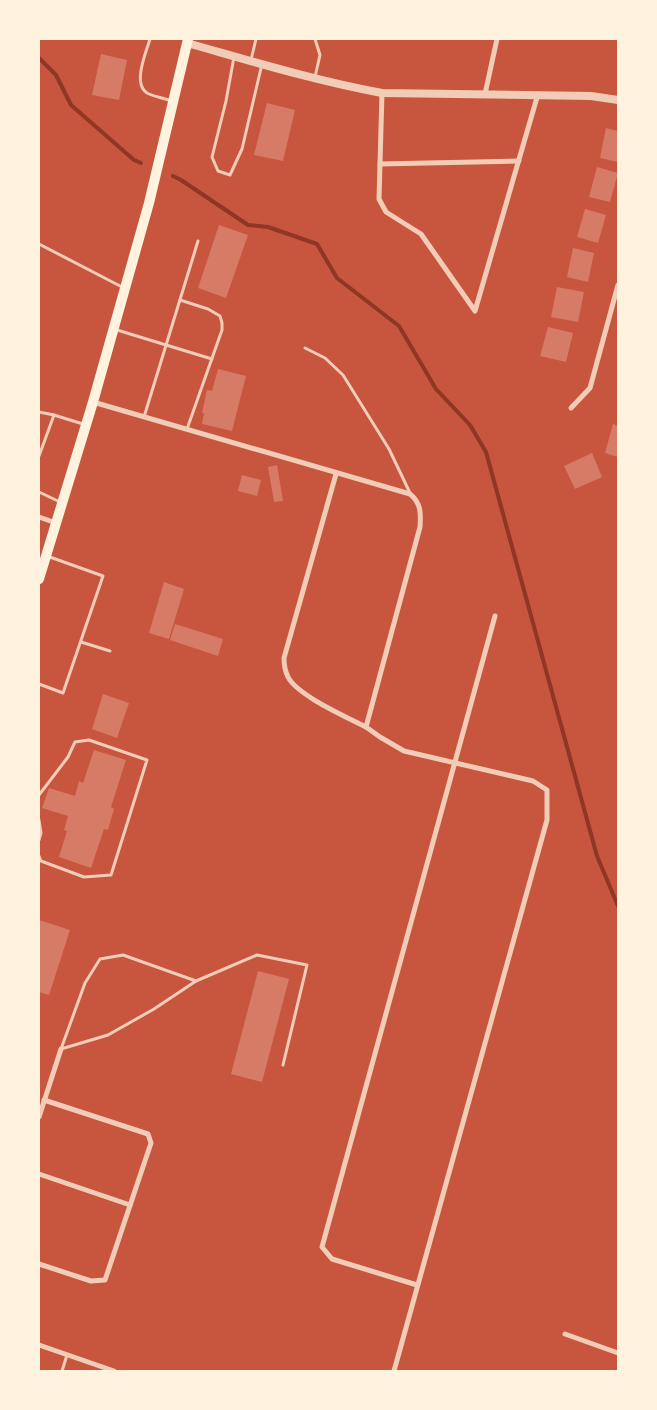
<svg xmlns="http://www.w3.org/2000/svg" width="657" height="1410" font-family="'Varela Round',sans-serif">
<rect width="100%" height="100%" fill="#c8553d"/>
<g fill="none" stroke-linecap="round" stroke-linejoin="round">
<g stroke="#8f3625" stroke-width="4">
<polyline points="39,58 56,75 71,105 134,160 141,163"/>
<polyline points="173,176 181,180 248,225 268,227 317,244 337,278 399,326 436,389 470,425 486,452 597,856 618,906"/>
</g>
</g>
<g fill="#d67c66">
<polygon points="101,54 127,60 119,100 92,95"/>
<polygon points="267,103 295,110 283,161 254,155"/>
<polygon points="606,128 618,131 618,162 600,158"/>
<polygon points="597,167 618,173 610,202 589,197"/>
<polygon points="585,209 606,215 598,243 577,237"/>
<polygon points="219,225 248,235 226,298 198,288"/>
<polygon points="573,248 594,253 588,282 567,277"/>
<polygon points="557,287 584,292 578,322 551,317"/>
<polygon points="548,327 573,333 566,362 540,356"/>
<polygon points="218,369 246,376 232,431 202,424 204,413 202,413 207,390 212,391"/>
<polygon points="613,424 618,426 618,457 605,453"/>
<polygon points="592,453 602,477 575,489 564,466"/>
<polygon points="277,465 283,501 274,502 268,467"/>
<polygon points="242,475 261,480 257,496 238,491"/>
<polygon points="164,582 184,589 169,639 149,633"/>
<polygon points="175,624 223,639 218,656 170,640"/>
<polygon points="103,694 129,703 117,738 92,729"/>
<polygon points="94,750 126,760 111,807 114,809 108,830 104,829 91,868 59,857 67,831 64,830 68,816 42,808 49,788 75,796 79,781 83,783"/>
<polygon points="39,920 70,930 49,995 39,992"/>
<polygon points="258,971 289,979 262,1082 231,1074"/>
</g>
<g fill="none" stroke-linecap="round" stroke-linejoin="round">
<g stroke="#f1ccb7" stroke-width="3">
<path d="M 150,39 C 146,53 131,86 149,94 C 156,97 164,98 172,101"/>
<polyline points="315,39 320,55 315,77"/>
<polyline points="234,57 226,101 212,157 218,171 230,175 242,149 262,64"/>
<polyline points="251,60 256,39"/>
<polyline points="39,244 122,287"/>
<polyline points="180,300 208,309 220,316 222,323 222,330 187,429"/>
<polyline points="117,330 212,359"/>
<polyline points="305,348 325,358 343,375 389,449 410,493"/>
<polyline points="39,412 54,415"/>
<polyline points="144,417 198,241"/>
<polyline points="39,456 54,415 83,424"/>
<polyline points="39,492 60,502"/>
<polyline points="81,642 110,651"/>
<polyline points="39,684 63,693 103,576 47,556"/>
<polyline points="39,795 68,757 75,742 89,740 147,760 111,875 84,877 41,861 39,856"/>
<polyline points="39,820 41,833 39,840"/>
<polygon points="123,955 196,981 154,1009 108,1035 61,1049 85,983 100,959"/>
<polyline points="196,981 257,955 307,965 283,1065"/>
<polyline points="62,1371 67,1355"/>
</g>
<g stroke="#f1ccb7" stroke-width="5">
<polyline points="382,93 379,199 386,212 421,234 475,311 538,94"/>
<polyline points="485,94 497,39"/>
<polyline points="380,164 519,161"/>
<path d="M 93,402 L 410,494 C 421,503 421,513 420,527 L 366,727 L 380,737 L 404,751 L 533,781 L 547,790 L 547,820 L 394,1371"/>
<polyline points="571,408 590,388 618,285"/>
<path d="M 336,474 L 284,658 C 284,665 285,671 288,677 C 298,696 347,717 366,727"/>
<polyline points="39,517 56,523"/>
<polyline points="39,1117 61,1049"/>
<polyline points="39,1174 130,1205"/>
<polyline points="39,1264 91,1281 105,1280 151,1143 148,1134 44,1100"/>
<polyline points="417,1285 332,1259 322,1247 495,616"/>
<polyline points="565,1334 618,1353"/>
<polyline points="39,1345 114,1371"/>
</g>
<path stroke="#f1ccb7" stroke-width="8" d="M 187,43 C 251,61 316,81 382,93 L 591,96 L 618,100"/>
<polyline stroke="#fff3e0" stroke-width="10" points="39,579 93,402 149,203 188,39"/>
</g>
<rect width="657" height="1410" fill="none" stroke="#fff3e0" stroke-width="80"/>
</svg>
